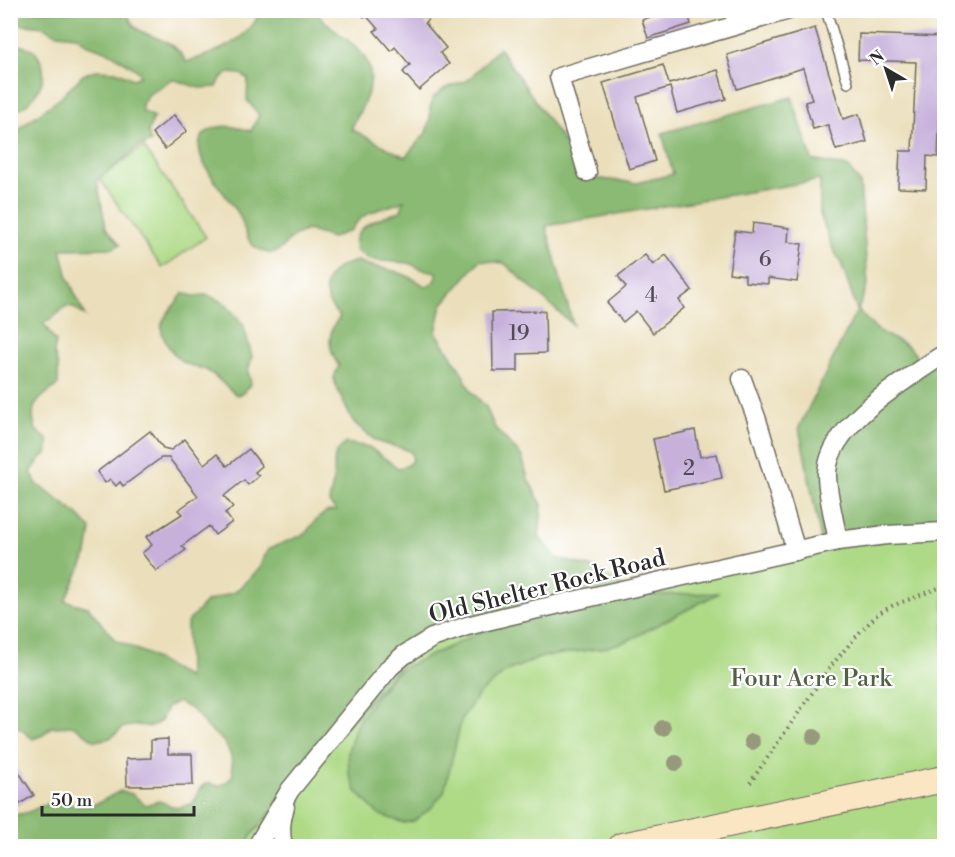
<svg xmlns="http://www.w3.org/2000/svg" width="955" height="857" font-family="'Libre Bodoni',serif">
<rect width="100%" height="100%" fill="#fff"/>
<filter id="ink" filterUnits="userSpaceOnUse"><feTurbulence type="fractalNoise" baseFrequency=".0167" numOctaves="2"/><feDisplacementMap in="SourceGraphic" scale="12" xChannelSelector="R" yChannelSelector="G"/><feConvolveMatrix kernelMatrix="1 2 1 2 8 2 1 2 1" color-interpolation-filters="sRGB"/></filter>
<filter id="wash" filterUnits="userSpaceOnUse"><feTurbulence type="fractalNoise" baseFrequency=".008" numOctaves="4" result="noise"/><feDisplacementMap in="SourceGraphic" scale="24" xChannelSelector="R" yChannelSelector="G"/><feGaussianBlur stdDeviation="1.35" result="paint"/><feColorMatrix in="noise" values="0 0 0 0 0 0 0 0 0 0 0 0 0 0 0 0 0 1.4 0 .05"/><feComposite in="paint" operator="in"/></filter>
<g filter="url(#wash)">
<rect width="100%" height="100%" fill="#ebdfbb"/>
<g fill="#aeda86" stroke="#6c8258" stroke-width="1.5">
<polygon points="144,147 206,237 162,268 99,178"/>
<polygon points="944,532 944,846 245,846 252,835 290,790 419,645 838,541"/>
</g>
<g fill="#8aba73" stroke="#5a724f" stroke-width="1.5" fill-rule="evenodd">
<path d="M 11,11 L 127,11 C 134,44 170,29 186,62 C 213,54 251,40 260,11 L 316,11 C 325,24 337,32 350,42 C 386,70 367,97 351,129 L 405,157 L 426,133 L 430,119 L 430,108 L 433,98 L 444,89 L 468,80 L 499,48 L 573,156 L 584,177 L 637,183 L 673,174 L 662,133 L 792,97 L 812,160 L 848,167 L 860,183 L 868,284 L 858,310 C 864,317 870,325 878,330 C 895,343 913,341 919,364 L 944,354 L 944,532 L 822,545 L 799,427 L 857,310 L 841,263 L 833,249 L 820,214 L 820,180 L 546,226 L 573,325 L 504,263 L 480,260 L 442,305 L 436,332 L 461,371 L 471,391 L 486,407 L 495,428 L 522,457 L 528,479 L 542,505 L 539,537 L 557,558 L 597,569 L 627,589 L 618,592 L 651,595 L 719,593 L 627,641 L 603,648 L 542,657 L 507,671 L 479,694 L 462,718 L 444,792 L 432,807 L 414,821 L 404,823 L 378,814 L 356,791 L 349,773 L 348,751 L 357,722 L 393,675 L 405,667 L 523,613 L 419,645 L 290,790 L 252,835 L 245,846 L 104,845 L 11,846 L 11,814 C 26,817 38,805 52,803 C 62,801 71,805 81,806 C 95,808 108,796 121,791 L 132,794 L 145,805 L 159,801 L 177,808 L 192,804 L 201,788 L 207,783 L 220,786 L 227,782 L 233,775 L 231,756 L 225,743 L 207,727 L 193,710 L 178,702 L 167,707 L 161,721 L 151,727 L 139,725 L 124,727 L 110,738 L 95,741 L 74,726 L 51,727 L 43,735 L 33,739 L 11,722 L 10,148 L 22,126 L 59,99 L 83,75 L 95,70 L 116,71 L 133,79 L 141,76 L 138,71 L 111,53 L 86,44 L 77,36 L 57,34 L 44,27 L 18,24 L 11,21 ZM 229,73 L 241,74 L 248,79 L 247,100 L 259,115 L 251,131 C 240,128 226,124 215,128 C 172,143 230,196 239,215 C 245,226 245,239 255,247 C 258,249 265,252 268,253 C 280,254 286,242 294,236 C 298,233 303,232 307,230 L 332,238 L 351,230 C 362,210 384,209 404,201 L 401,211 C 383,218 350,224 356,250 L 370,260 L 409,263 L 421,269 L 437,272 L 436,280 L 427,287 C 415,279 401,272 386,269 C 376,267 367,266 358,261 C 324,268 315,292 340,317 C 326,332 328,350 339,366 C 337,370 334,375 334,379 C 334,383 351,419 354,422 C 355,424 373,439 375,440 C 386,447 400,445 411,452 L 413,459 L 407,466 L 398,468 L 369,447 L 346,443 C 329,457 336,460 334,478 C 333,486 330,494 329,503 L 336,510 L 326,512 L 316,520 L 305,534 L 268,549 L 259,569 L 235,592 L 206,602 L 187,623 L 188,678 L 147,654 L 115,640 L 88,607 L 65,601 L 87,554 L 91,529 L 77,514 L 37,484 L 31,472 L 40,459 L 48,452 L 48,440 L 36,430 C 27,404 39,399 58,385 L 58,367 L 54,352 L 56,342 L 43,323 L 53,318 L 66,306 L 73,307 L 85,316 L 68,278 L 61,249 L 114,248 L 120,244 L 106,228 L 97,180 L 140,146 L 151,142 L 148,132 L 154,117 L 142,111 L 142,104 L 148,95 L 172,79 L 199,88 L 217,87 L 221,78 Z"/>
<path d="M 11,42 L 34,50 C 37,55 43,62 43,68 C 46,86 28,109 11,112 Z"/>
<path d="M 183,293 L 193,296 L 207,295 L 225,303 L 243,324 L 252,356 L 248,371 L 251,383 L 243,393 L 237,395 C 226,388 218,377 208,371 C 201,367 191,367 185,363 C 174,357 159,337 162,324 C 164,314 177,304 183,293 Z"/>
</g>
<g id="blocks">
<g fill="#c7b1db">
<polygon points="358,10 419,10 428,20 425,23 446,48 440,53 449,64 419,90 403,72 410,65 395,47 391,51 374,31 378,29 366,15 364,17"/>
<polygon points="660,10 687,10 691,24 648,38 642,20 661,13"/>
<polygon points="815,28 843,119 859,114 867,142 836,150 828,125 813,129 805,102 812,100 803,68 737,89 727,55"/>
<polygon points="859,34 943,37 938,157 927,156 926,189 898,188 900,151 912,151 916,62 858,60"/>
<polygon points="663,65 669,84 718,70 726,99 677,113 670,87 637,97 655,161 629,169 603,83"/>
<polygon points="174,115 187,131 165,149 152,133"/>
<polygon points="753,223 789,228 788,242 802,244 797,282 768,278 768,284 745,282 745,275 729,273 735,231 752,233"/>
<polygon points="645,255 653,265 666,255 692,290 679,300 684,308 653,333 636,311 623,322 607,303 626,287 618,276"/>
<polygon points="545,311 546,353 518,354 518,371 493,371 492,312"/>
<polygon points="695,430 700,457 717,454 722,478 664,490 653,439"/>
<polygon points="150,431 163,448 171,450 185,439 204,464 217,454 227,466 249,449 262,466 255,472 259,476 248,485 244,480 224,496 233,507 225,513 232,522 215,535 209,526 182,546 186,550 156,571 142,553 152,545 146,537 182,514 178,510 198,496 169,458 161,458 123,486 120,482 116,486 110,479 105,483 97,472"/>
<polygon points="168,739 168,754 192,754 193,785 127,786 126,759 151,758 151,740"/>
<polygon points="10,759 34,795 12,809 10,806"/>
</g>
</g>
</g>
<g filter="url(#ink)">
<use href="#blocks" fill-opacity="0" stroke="#6e6a5d" stroke-width="1.5"/>
<g fill="none" stroke-linecap="round" stroke-linejoin="round">
<defs>
<g id="service">
<polyline points="729,10 733,27"/>
<polyline points="826,10 848,83"/>
</g>
<g id="minor">
<polyline points="587,172 559,77 789,10"/>
<polyline points="742,379 757,420 796,551"/>
<path d="M 838,541 C 835,523 826,489 827,472 C 830,423 907,379 944,354"/>
<polyline points="257,846 290,790 390,667 404,655 432,638 467,626 507,616 838,541 887,535 944,532"/>
<path d="M 283,846 C 280,833 280,821 285,807"/>
</g>
<polyline id="secondary" points="622,846 944,779"/>
</defs>
<use href="#service" stroke="#6e6a5d" stroke-width="12"/>
<use href="#minor" stroke="#6e6a5d" stroke-width="21"/>
<use href="#secondary" stroke="#6e6a5d" stroke-width="28"/>
<polyline stroke="#6e6a5d" stroke-width="4" stroke-dasharray="1.5 4.5" stroke-linecap="butt" points="750,783 830,667 860,632 879,613 892,606 944,586"/>
<use href="#service" stroke="#fff" stroke-width="9"/>
<use href="#minor" stroke="#fff" stroke-width="18"/>
<use href="#secondary" stroke="#fbe6c4" stroke-width="26"/>
</g>
<g fill="#97997b">
<circle cx="663" cy="728" r="8"/>
<circle cx="814" cy="737" r="8"/>
<circle cx="752" cy="742" r="8"/>
<circle cx="676" cy="763" r="8"/>
</g>
</g>
<g text-anchor="middle" stroke-width="4.5" stroke-linejoin="round" paint-order="stroke">
<g font-size="21" fill="#524c57">
<text x="765" y="266">6</text>
<text x="651" y="302">4</text>
<text x="519" y="340">19</text>
<text x="689" y="475">2</text>
</g>
<g font-size="24" fill="#2b2b2b" stroke="#fff">
<text transform="translate(547 586) rotate(-14)" y="8">Old Shelter Rock Road</text>
</g>
<g font-size="24" fill="#526046" stroke="#fff">
<text x="811" y="686">Four Acre Park</text>
</g>
</g>
<rect width="955" height="857" fill="none" stroke="#fff" stroke-width="36"/>
<g transform="translate(886 69) rotate(321)" stroke="#ffffff" stroke-width="4.5" paint-order="stroke">
<path d="M0-4.5L10 22L0 15L-10 22Z" fill="#2b2b2b"/>
<text y="-9" font-size="16" font-weight="bold" text-anchor="middle" fill="#2b2b2b">N</text>
</g>
<path d="M42 806v9h152v-9" fill="none" stroke="#2b2b2b" stroke-width="3"/>
<text x="51" y="806" font-size="18" fill="#2b2b2b" stroke="#ffffff" stroke-width="4.5" paint-order="stroke">50 m</text>
</svg>
